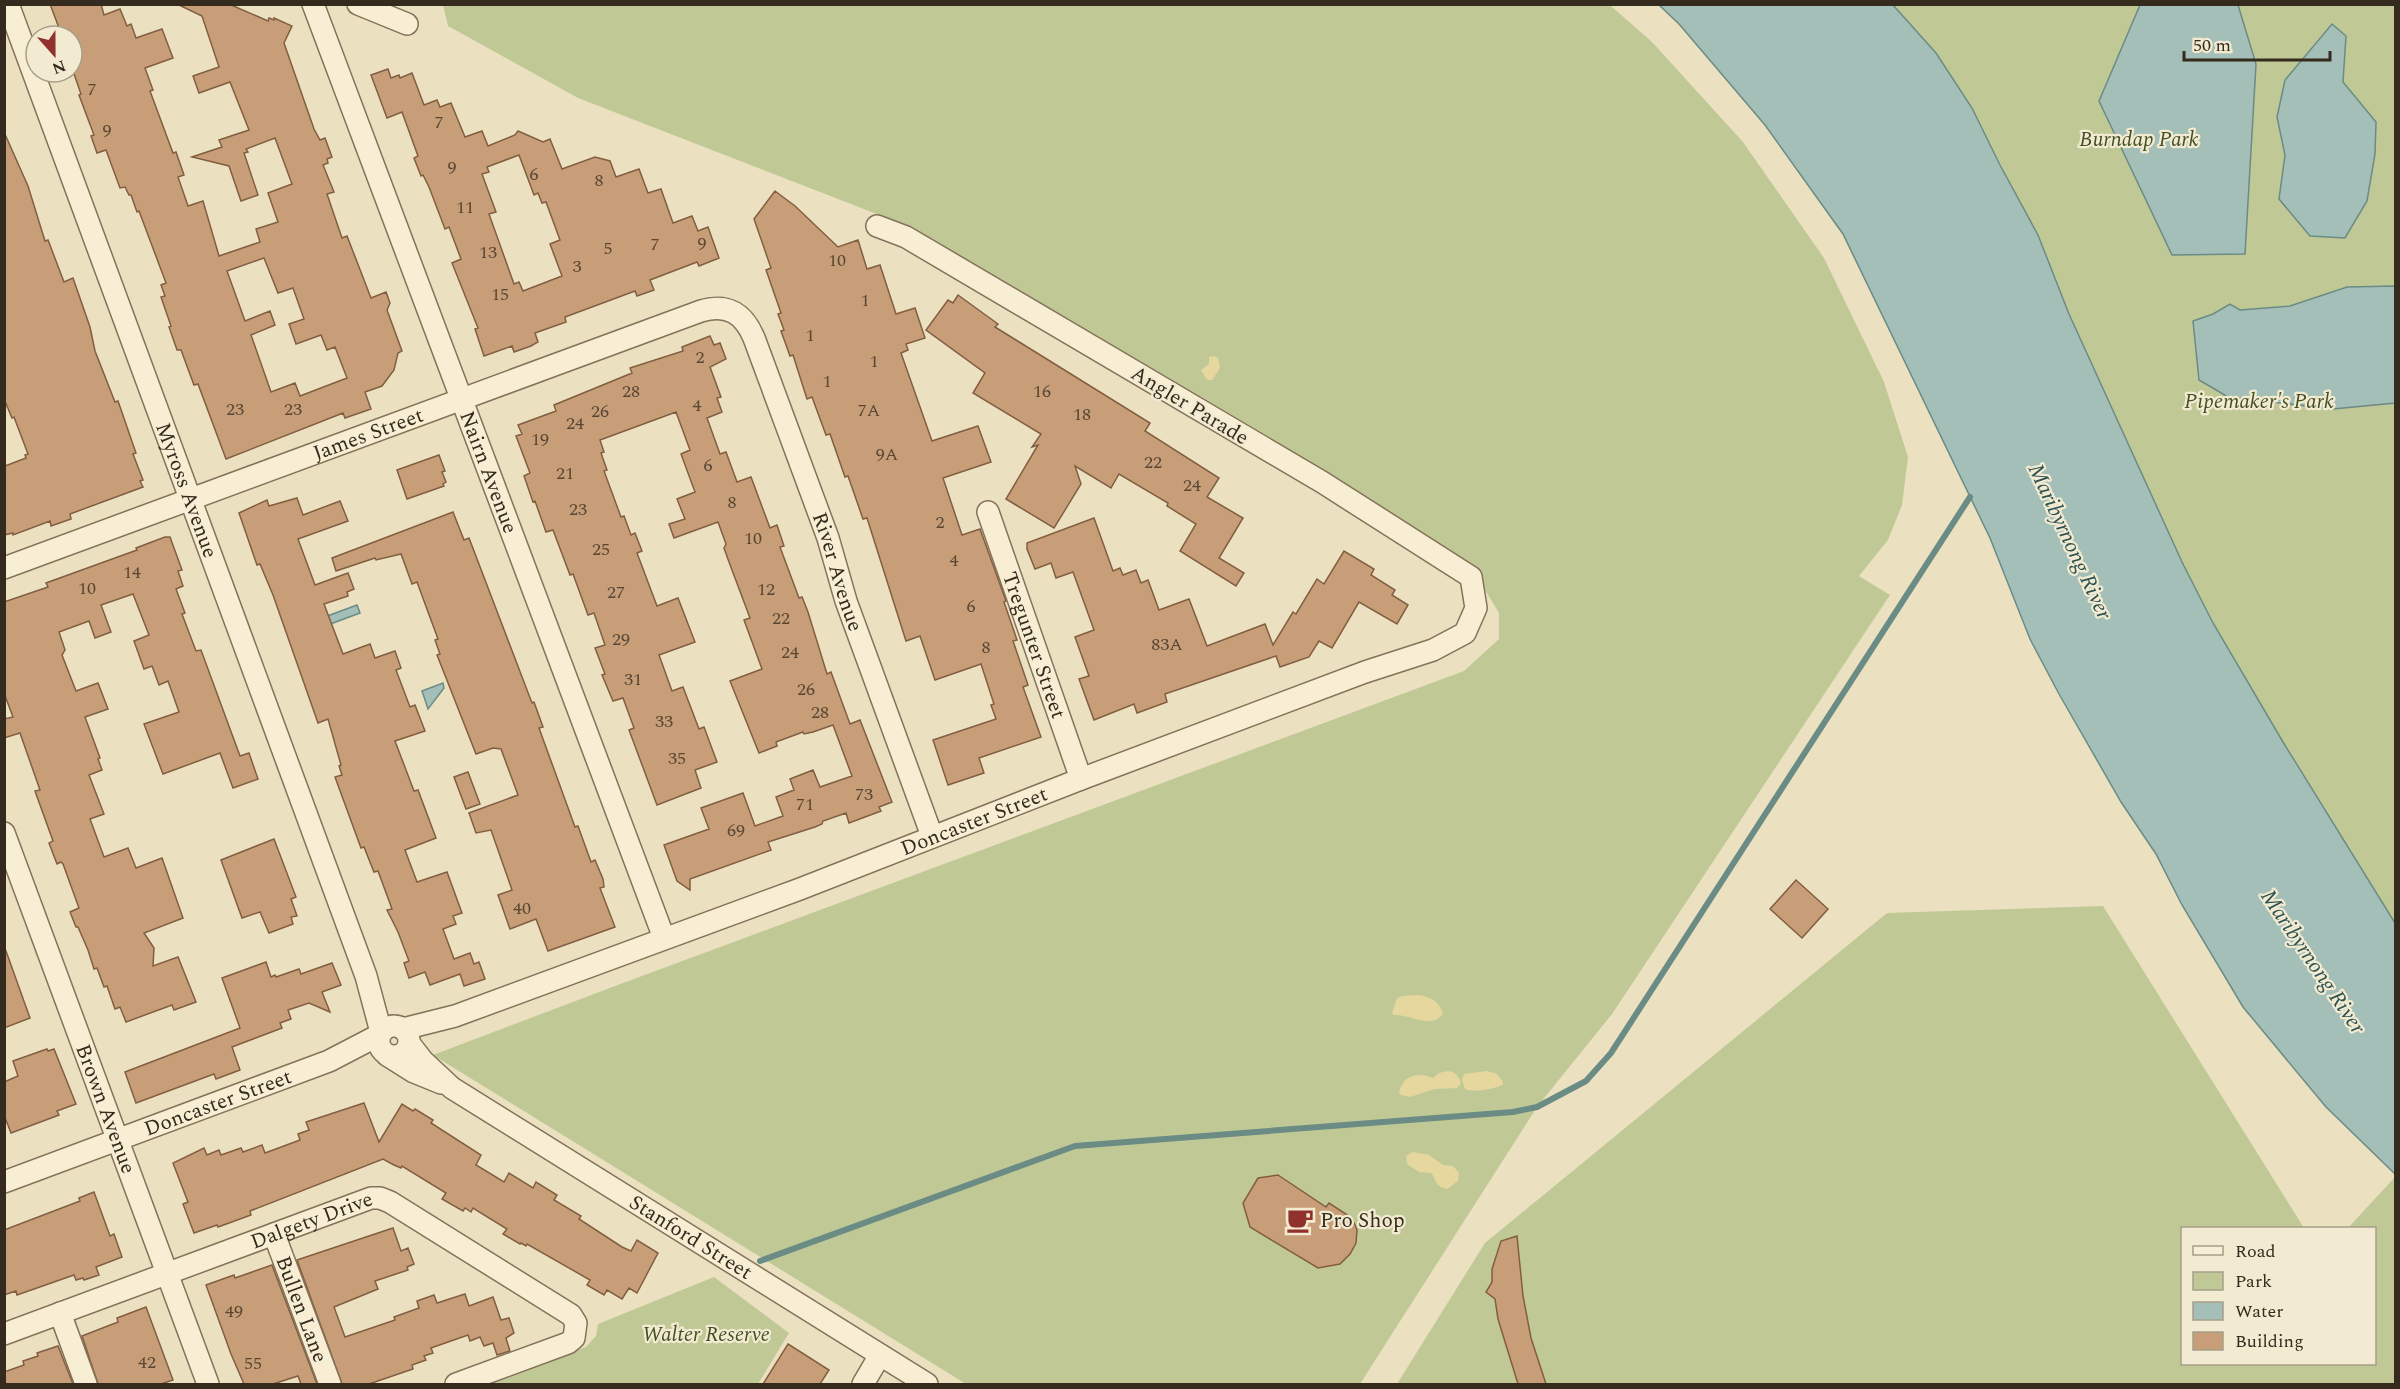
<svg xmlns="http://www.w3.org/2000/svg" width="2400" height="1389" font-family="Spectral,serif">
<rect width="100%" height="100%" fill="#ebe1c1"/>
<g fill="#c0c996">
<polygon points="443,5 1610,5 1652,42 1743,142 1824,258 1884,382 1908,457 1902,505 1888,540 1859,576 1890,595 1612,1014 1537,1107 1360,1384 966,1384 433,1055 623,983 1464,671 1499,639 1499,613 1476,575 905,225 578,98 448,26"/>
<polygon points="1893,5 2395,5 2395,923 2283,742 2213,623 2182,562 2069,314 2038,235 2000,165 1972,108 1936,53"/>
<polygon points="2103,906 2304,1228 2182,1228 2182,1364 2374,1364 2374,1228 2348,1228 2395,1177 2395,1384 1397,1384 1485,1243 1887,913"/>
<polygon points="714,1277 789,1333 758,1384 487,1384 586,1347 596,1336 598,1324"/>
</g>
<g fill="#e6d79f">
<polygon points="1214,356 1218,358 1220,368 1212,380 1207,380 1201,370 1209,364 1209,357"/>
<path d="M 1419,995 C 1432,997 1439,1002 1443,1014 C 1431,1030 1411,1014 1394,1015 L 1392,1013 L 1397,998 L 1403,996 Z"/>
<path d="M 1448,1071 C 1455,1072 1459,1076 1461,1083 L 1457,1088 L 1434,1089 L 1410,1097 L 1401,1095 L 1399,1092 C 1404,1074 1418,1072 1433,1078 L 1439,1073 Z"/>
<path d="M 1487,1071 L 1497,1074 L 1503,1082 L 1503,1085 C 1492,1089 1476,1093 1465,1089 L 1462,1080 L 1464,1074 Z"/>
<path d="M 1413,1152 L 1429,1155 L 1443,1165 L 1453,1166 L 1459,1173 L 1458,1181 L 1447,1189 C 1435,1187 1437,1180 1431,1173 L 1419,1172 L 1407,1164 L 1406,1156 Z"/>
</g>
<g fill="#a4beb8" stroke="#6b8b85" stroke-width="1.5">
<polygon points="1659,5 1893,5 1936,53 1972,108 2000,165 2038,235 2069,314 2182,562 2213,623 2283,742 2395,923 2395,1174 2326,1107 2243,1007 2182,905 2156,854 2121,802 2059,694 2030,639 1990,538 1843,234 1765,125 1679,24"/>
<polygon points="2140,5 2238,5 2256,64 2245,254 2172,255 2099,101"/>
<polygon points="2332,24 2346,36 2343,82 2376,122 2375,154 2367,201 2345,238 2310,236 2279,199 2285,155 2277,117 2285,80"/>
<polygon points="2395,286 2395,403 2333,409 2228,397 2199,380 2193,321 2213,314 2230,304 2240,310 2290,306 2347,287"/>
<polygon points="357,605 360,613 290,639 287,631"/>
<polygon points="443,683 444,688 428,709 422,691"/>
</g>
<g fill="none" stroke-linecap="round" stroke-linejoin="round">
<polyline stroke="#6b8b85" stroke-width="6" points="760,1261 1075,1146 1513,1112 1537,1107 1586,1081 1611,1053 1970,497"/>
</g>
<g fill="#c89e79" stroke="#825e41" stroke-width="1.5" fill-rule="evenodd">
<path d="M 50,4 L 101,4 L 104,15 L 120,9 L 127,26 L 131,24 L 136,38 L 162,29 L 173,58 L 145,68 L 153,90 L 150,91 L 173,153 L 176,152 L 184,175 L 178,177 L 188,206 L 203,201 L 219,256 L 260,242 L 256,229 L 278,222 L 268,193 L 292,184 L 275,138 L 246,149 L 248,152 L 244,153 L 258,195 L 241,201 L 229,166 L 192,157 L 222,147 L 219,140 L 249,130 L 230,82 L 199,93 L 193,76 L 219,67 L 202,16 L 177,4 L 229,4 L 268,21 L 269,18 L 274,20 L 274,18 L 292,26 L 284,43 L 314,129 L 320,140 L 325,138 L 332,157 L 327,159 L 328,163 L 323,165 L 334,192 L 327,194 L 342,238 L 347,236 L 371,298 L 386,292 L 390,303 L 387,310 L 402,351 L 398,353 L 394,370 L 382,386 L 365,392 L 371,409 L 345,418 L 343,413 L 226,459 L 198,384 L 194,385 L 181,350 L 177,350 L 169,327 L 171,326 L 161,297 L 165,296 L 161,285 L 166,283 L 139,211 L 137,212 L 131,195 L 129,195 L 125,187 L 120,188 L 106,150 L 97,153 L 91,136 L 94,135 L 79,95 L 81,94 L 72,68 L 72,36 L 62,36 ZM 264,258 L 278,293 L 293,288 L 304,319 L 289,324 L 296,344 L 321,335 L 327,350 L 335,347 L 347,378 L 300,396 L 295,383 L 271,392 L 251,335 L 275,325 L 270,311 L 245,321 L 227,271 Z"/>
<path d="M 388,69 L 391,78 L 399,75 L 400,78 L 412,73 L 424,105 L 437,100 L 440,107 L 451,103 L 465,137 L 482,131 L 488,146 L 515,135 L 518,131 L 543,142 L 550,139 L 562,169 L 595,157 L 610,161 L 616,177 L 639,169 L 648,193 L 661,189 L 673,223 L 692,216 L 698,231 L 708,227 L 719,258 L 699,266 L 697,262 L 650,280 L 654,290 L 637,296 L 635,291 L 565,317 L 566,322 L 535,333 L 538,342 L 531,346 L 514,352 L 512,346 L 484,356 L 475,329 L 478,328 L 452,263 L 461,259 L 449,227 L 445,229 L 429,187 L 423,175 L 421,176 L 414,158 L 418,156 L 402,112 L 387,118 L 371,75 ZM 519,155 L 534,195 L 538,193 L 542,203 L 546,202 L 560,240 L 550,244 L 562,276 L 523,291 L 519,282 L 514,284 L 489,214 L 496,212 L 482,174 L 489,172 L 487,167 Z"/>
<polygon points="4,132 28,186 45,241 48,240 64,282 73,278 90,327 95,351 115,402 118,401 136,453 133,454 143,480 140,481 143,487 70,514 71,519 51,526 50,521 13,535 13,533 4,535 5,466 26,458 25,455 28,454 14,417 12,418 4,399"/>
<polygon points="775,191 795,206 838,247 858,240 867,269 880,265 896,314 915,308 925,338 906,344 908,350 901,353 932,441 978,426 991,462 943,478 962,535 980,529 1006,601 1004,602 1017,640 1013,641 1028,685 1023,687 1041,737 979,758 984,773 948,785 933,740 996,719 991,705 994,704 981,664 935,680 920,636 906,641 867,518 863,519 848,476 845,477 830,434 826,435 812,397 807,399 793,355 790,356 781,331 784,330 778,314 781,313 766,270 771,268 754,219"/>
<polygon points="958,295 998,324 995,327 1150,423 1145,431 1219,478 1207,497 1243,518 1219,558 1244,573 1236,586 1180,551 1196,524 1167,506 1168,503 1119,474 1111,488 1075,466 1081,484 1054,528 1006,499 1038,445 1032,447 1041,434 973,393 985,373 926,330 948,300 953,303"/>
<polygon points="710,336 714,345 720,343 726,359 710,367 721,397 717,398 722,412 707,418 720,454 726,452 737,482 751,477 770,528 777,525 784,546 780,547 799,598 802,597 808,612 827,674 831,672 850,724 860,720 892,802 879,807 881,811 849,823 846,813 823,821 822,824 815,827 768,842 771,850 690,879 690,890 677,881 664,845 709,829 701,808 743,793 755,826 783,816 776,797 794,790 790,779 813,770 820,787 852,776 833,725 813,732 804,734 803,732 776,742 777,746 759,753 730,681 762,669 744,620 750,618 729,562 724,548 726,544 718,522 674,538 669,524 685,519 677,499 695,492 681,454 690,450 676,412 600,440 604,452 601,453 607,470 604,471 621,517 624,516 631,535 635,533 642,551 637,553 657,606 678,598 695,642 659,655 672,691 683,687 699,729 704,727 717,762 695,770 701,788 657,805 629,730 634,728 623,698 613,701 602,675 605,674 595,648 605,645 594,613 588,615 573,574 570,575 553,530 546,532 535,501 533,502 524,476 530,473 516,436 522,434 518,425 556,411 554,405 632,373 630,368 683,351 682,347"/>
<polygon points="439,455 445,471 442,472 446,482 443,484 444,486 407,499 397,470"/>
<polygon points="297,498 303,515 340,501 348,521 298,539 315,585 348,573 354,589 347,592 348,596 324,604 343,654 370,644 375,658 395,651 401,668 396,670 410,707 415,705 425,731 395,741 414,791 418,790 436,838 405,850 417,882 447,872 462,913 453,916 456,924 443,929 454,959 470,953 474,964 479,962 485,979 464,986 460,974 430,985 425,972 409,978 404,963 409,961 398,932 387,910 392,909 378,871 374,872 364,847 361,848 335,777 342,775 339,766 341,765 328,719 318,723 273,595 260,564 257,565 239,513 267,500 269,506"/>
<polygon points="453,512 464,540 469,538 532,703 534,702 543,727 539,728 575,827 578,826 591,862 595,860 603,879 604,887 600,888 615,927 548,951 536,919 510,929 498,895 512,890 491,830 476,833 469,813 518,795 501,749 493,748 476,754 437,655 440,654 435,640 438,639 417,582 412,584 401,554 376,560 375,558 336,571 332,558"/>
<polygon points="1094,518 1113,571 1120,568 1123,575 1136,570 1141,583 1148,580 1159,610 1189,599 1207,646 1265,624 1273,645 1293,612 1296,614 1317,579 1324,584 1344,551 1374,569 1371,575 1395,590 1392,595 1408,605 1397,624 1359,602 1332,648 1319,641 1309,657 1280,667 1276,656 1165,694 1167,702 1137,713 1134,704 1094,720 1079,679 1089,676 1075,637 1094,630 1073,572 1056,578 1051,563 1035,569 1027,549 1027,543"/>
<polygon points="165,537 170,537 182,570 178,571 183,586 176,589 185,613 182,614 196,651 201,650 240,756 249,753 258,779 233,788 220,753 163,774 144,724 179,712 168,681 159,685 152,666 144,669 134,641 149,635 133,594 101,605 111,632 95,638 89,621 59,632 65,650 62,655 76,691 98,683 108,709 85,717 100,758 98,759 102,770 89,775 104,814 90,819 104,857 128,848 136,868 162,858 183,918 144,933 154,948 153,966 178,957 196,1002 174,1010 172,1005 126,1022 120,1007 115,1009 107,986 104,987 97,968 94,969 88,950 78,927 76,927 70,912 79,908 63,864 61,862 57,864 49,843 53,841 35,791 40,790 20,733 4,738 4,719 13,717 4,693 4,602 48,587 46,583 137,550 136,548"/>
<polygon points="468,772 480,804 466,809 454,777"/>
<polygon points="274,839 296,897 291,899 297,916 291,917 293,924 269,933 260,912 242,918 221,860"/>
<polygon points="1796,880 1828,909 1802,938 1770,909"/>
<polygon points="6,951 30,1018 4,1028 4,952"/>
<polygon points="266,962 271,977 275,975 276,977 299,969 301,974 332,963 341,985 322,992 330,1012 309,1003 288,1010 291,1019 280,1023 282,1028 232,1047 240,1070 216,1079 214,1074 136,1103 125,1072 240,1028 222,978"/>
<polygon points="47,1049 48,1051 54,1049 76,1104 57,1111 59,1115 11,1133 4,1115 4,1082 18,1076 13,1061"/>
<polygon points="364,1103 379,1142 402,1104 413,1111 415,1109 433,1120 431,1123 481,1155 476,1165 504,1182 509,1173 533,1188 536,1182 557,1195 554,1200 581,1216 579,1219 622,1247 631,1251 637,1240 658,1253 637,1293 629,1288 622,1299 607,1290 604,1295 587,1285 590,1280 527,1244 526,1246 521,1243 520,1244 503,1234 507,1229 473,1208 471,1212 465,1208 463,1211 442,1199 446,1193 402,1166 401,1168 394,1165 383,1159 250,1211 251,1215 218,1227 217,1225 194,1233 183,1204 188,1202 173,1163 204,1148 207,1155 219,1150 221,1155 241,1148 243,1152 262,1145 265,1153 300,1140 298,1134 309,1130 306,1122"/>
<polygon points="1278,1175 1326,1207 1329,1203 1352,1218 1357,1230 1356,1243 1350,1254 1340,1264 1318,1268 1250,1227 1243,1203 1258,1178"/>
<polygon points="94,1192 110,1236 114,1234 122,1257 96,1267 99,1275 84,1280 83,1278 76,1280 74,1275 17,1295 16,1291 4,1295 4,1230 80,1201 79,1198"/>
<polygon points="393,1228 401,1251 408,1248 414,1264 407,1267 408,1270 375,1281 378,1289 334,1307 345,1337 395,1320 394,1317 419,1308 417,1301 434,1295 437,1303 465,1294 469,1306 493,1297 501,1320 509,1318 514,1333 506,1338 510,1351 497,1355 493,1343 484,1346 480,1337 470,1341 468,1335 431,1348 433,1353 424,1356 426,1360 412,1365 413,1369 369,1384 342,1384 297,1260"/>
<polygon points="1517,1236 1523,1296 1531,1338 1546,1384 1518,1384 1498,1319 1495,1299 1486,1292 1492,1282 1492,1269 1501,1241"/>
<polygon points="272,1265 317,1384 301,1384 298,1376 273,1384 244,1384 231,1354 206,1285 234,1275 235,1278"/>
<polygon points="146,1307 173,1380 161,1384 98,1384 82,1336 118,1322 117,1318"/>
<polygon points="788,1344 829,1370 820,1384 763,1384"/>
<polygon points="58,1346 73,1384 4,1384 4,1372 24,1365 23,1361 38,1356 37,1353"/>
</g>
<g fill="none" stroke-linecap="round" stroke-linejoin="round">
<defs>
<g id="street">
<path id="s1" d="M 8,4 L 366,976 L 381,1032"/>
<path id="s2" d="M 313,4 L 664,938"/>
<polyline points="358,4 407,24"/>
<path id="s3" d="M 988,512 L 1081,779"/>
<path id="s4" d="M 4,568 L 701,311 C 728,303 744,314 754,338 L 828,538 L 846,601 L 932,836"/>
<path id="s5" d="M 4,833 L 208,1384"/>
<circle cx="394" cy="1041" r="15"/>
<path id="s6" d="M 403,1029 L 455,1016 L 800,889 L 1081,779 L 1365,672 L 1433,650 L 1465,633 L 1476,608 L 1471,577 L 1322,482 L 906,237 L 877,226"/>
<path id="s7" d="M 409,1043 L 423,1061 L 452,1088 L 927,1384"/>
<polyline points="387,1055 414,1072 441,1083"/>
<path id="s8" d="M 4,1182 L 329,1061 L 379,1035"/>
<path id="s9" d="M 274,1234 L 330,1384"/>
<polyline points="60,1313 86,1384"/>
<path id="s10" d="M 4,1334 L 371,1198 L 380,1198 L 390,1202 L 571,1315 L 576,1323 L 574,1338 L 568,1343 L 456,1384"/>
<polyline points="863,1384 880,1355"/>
</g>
</defs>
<use href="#street" stroke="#84725a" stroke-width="24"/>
<use href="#street" stroke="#f7eed4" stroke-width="21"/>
</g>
<defs>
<symbol id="cafe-bare" viewBox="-9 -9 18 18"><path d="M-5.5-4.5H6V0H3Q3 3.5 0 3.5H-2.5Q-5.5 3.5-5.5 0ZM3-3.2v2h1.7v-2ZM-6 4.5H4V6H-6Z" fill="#90312d" stroke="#f3ebd1" stroke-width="2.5" paint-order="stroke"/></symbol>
</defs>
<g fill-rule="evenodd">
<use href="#cafe-bare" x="1281" y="1201" width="38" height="38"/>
</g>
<g text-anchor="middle" stroke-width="4.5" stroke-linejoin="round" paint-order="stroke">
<g font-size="18" fill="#594734">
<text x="92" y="95">7</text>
<text x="439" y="128">7</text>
<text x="107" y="136">9</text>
<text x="452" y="173">9</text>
<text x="534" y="180">6</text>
<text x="599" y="186">8</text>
<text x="465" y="213">11</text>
<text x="702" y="249">9</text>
<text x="655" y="250">7</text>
<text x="608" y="254">5</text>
<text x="488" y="258">13</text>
<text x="837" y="266">10</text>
<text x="577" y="272">3</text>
<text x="500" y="300">15</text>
<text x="865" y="306">1</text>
<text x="810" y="341">1</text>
<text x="700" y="363">2</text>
<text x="874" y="367">1</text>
<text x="827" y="387">1</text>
<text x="631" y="397">28</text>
<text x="1042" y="397">16</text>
<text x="697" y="411">4</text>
<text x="235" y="415">23</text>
<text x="293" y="415">23</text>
<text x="869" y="416">7A</text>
<text x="600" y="417">26</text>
<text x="1082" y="420">18</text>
<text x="575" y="429">24</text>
<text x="540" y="445">19</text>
<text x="887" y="460">9A</text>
<text x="1153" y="468">22</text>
<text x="708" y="471">6</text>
<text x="565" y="479">21</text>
<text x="1192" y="491">24</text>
<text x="732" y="508">8</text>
<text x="578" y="515">23</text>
<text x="940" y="528">2</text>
<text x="753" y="544">10</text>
<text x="601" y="555">25</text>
<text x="954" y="566">4</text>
<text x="132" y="578">14</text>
<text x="87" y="594">10</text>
<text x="766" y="595">12</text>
<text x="616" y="598">27</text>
<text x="971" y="612">6</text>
<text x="781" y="624">22</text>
<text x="621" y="645">29</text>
<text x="1167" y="650">83A</text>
<text x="986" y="653">8</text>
<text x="790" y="658">24</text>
<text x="633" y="685">31</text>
<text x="806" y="695">26</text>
<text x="820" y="718">28</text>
<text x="664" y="727">33</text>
<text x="677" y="764">35</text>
<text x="864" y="800">73</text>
<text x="805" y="810">71</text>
<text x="736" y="836">69</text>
<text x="522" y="914">40</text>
<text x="234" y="1317">49</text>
<text x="147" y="1368">42</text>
<text x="253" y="1369">55</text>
</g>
<g font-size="21" font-style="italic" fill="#435025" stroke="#f3ebd1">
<text x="2139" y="146">Burndap Park</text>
<text x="2259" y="408">Pipemaker's Park</text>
<text x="706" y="1341">Walter Reserve</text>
</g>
<g font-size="21" fill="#342a1d" stroke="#f3ebd1">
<text transform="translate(1190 405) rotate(31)" y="7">Angler Parade</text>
<text dy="7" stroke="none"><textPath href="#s4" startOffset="388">James Street</textPath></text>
<text dy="7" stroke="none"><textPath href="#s2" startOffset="500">Nairn Avenue</textPath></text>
<text dy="7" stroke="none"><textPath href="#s1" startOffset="518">Myross Avenue</textPath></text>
<text dy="7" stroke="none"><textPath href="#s4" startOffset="1058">River Avenue</textPath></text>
<text dy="7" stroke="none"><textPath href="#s3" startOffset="141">Tregunter Street</textPath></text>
<text dy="7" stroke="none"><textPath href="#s6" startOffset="608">Doncaster Street</textPath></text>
<text dy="7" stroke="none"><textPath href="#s8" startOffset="228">Doncaster Street</textPath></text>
<text dy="7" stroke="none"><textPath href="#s5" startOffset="294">Brown Avenue</textPath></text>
<text dy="7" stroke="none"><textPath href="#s10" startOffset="328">Dalgety Drive</textPath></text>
<text dy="7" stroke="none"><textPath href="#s7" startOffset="344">Stanford Street</textPath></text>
<text dy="7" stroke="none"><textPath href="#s9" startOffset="80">Bullen Lane</textPath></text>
</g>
<g font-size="21" fill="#342a1d" stroke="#f3ebd1" text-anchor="start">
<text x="1320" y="1227">Pro Shop</text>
</g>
<g font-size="22" font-style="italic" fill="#2d5453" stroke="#f3ebd1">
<text transform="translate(2071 541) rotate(65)" y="8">Maribyrnong River</text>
<text transform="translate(2314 961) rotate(56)" y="8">Maribyrnong River</text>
</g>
</g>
<rect width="2400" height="1389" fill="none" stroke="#342a1d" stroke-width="12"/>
<rect x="2181" y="1227" width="195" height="138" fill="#f3ebd1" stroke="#a79e89" stroke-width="1.5"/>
<rect x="2193" y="1246" width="30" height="9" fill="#f7eed4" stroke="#a79e89" stroke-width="1.5"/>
<text x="2235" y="1257" font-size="18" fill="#342a1d">Road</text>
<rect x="2193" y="1272" width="30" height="18" fill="#c0c996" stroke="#a79e89" stroke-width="1.5"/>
<text x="2235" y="1287" font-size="18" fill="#342a1d">Park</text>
<rect x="2193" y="1302" width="30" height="18" fill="#a4beb8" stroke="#a79e89" stroke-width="1.5"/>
<text x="2235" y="1317" font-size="18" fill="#342a1d">Water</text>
<rect x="2193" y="1332" width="30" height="18" fill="#c89e79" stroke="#a79e89" stroke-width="1.5"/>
<text x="2235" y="1347" font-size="18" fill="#342a1d">Building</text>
<g transform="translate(54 54) rotate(159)"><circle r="28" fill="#f3ebd1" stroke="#a79e89" stroke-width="1.5"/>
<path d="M0-4.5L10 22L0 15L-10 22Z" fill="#90312d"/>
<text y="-9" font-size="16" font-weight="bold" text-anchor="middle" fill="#342a1d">N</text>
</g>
<path d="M2184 51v9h146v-9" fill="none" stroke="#342a1d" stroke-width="3"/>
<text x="2193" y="51" font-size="18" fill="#342a1d" stroke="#f3ebd1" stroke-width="4.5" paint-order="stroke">50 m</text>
</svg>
